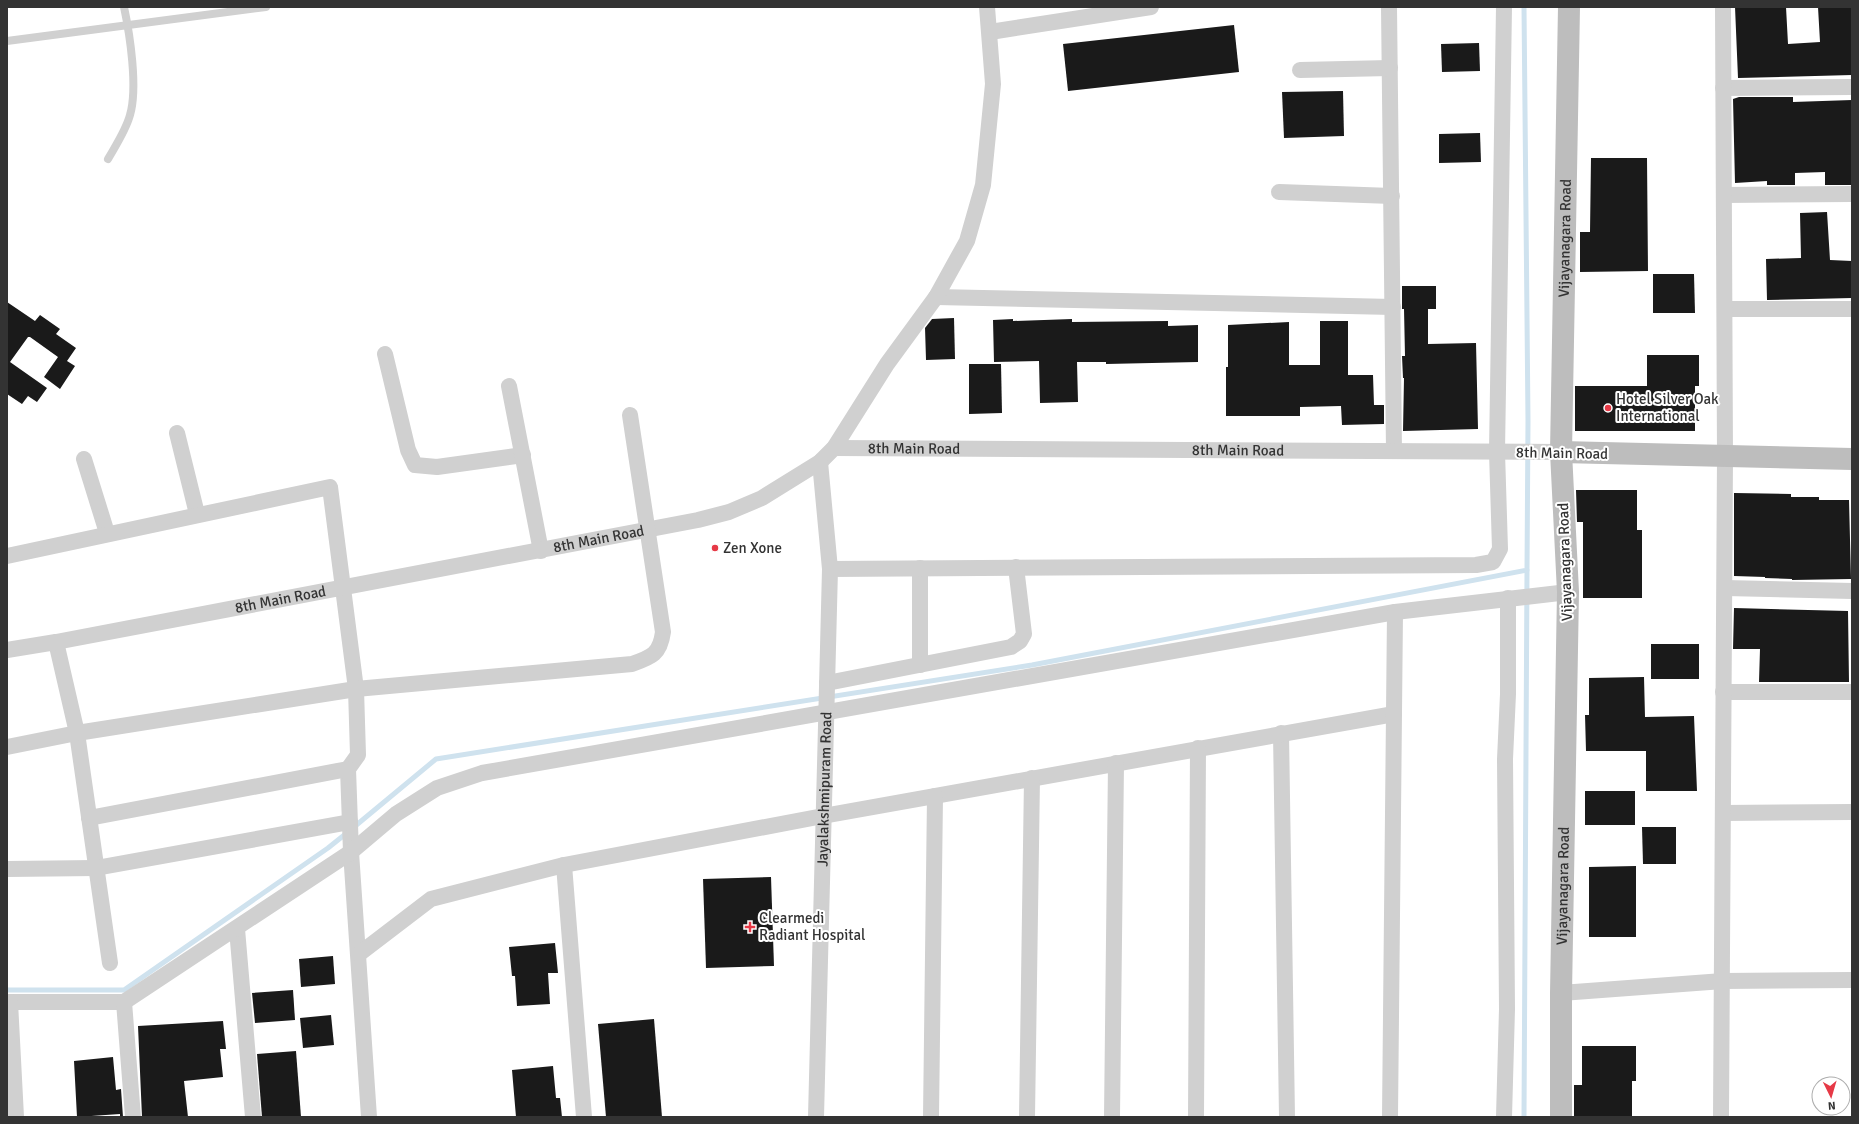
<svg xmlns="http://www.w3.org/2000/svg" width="1859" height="1124" font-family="Signika,sans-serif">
<rect width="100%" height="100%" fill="#fff"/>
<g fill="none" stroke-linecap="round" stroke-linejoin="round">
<g stroke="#cfe2ee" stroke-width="5">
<polyline points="354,827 436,759 1032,665 1527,570 1528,421 1524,7"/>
<polyline points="7,990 124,990 328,848 348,832"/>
<polyline points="1524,1117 1527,570"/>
</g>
</g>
<g fill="#1a1a1a">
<polygon points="1735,7 1786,7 1788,44 1820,42 1818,7 1852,7 1852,75 1738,78"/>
<polygon points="1234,25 1239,72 1068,91 1063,44"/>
<polygon points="1479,43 1480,71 1442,72 1441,44"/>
<polygon points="1343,91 1344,136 1284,138 1282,92"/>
<polygon points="1739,97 1793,97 1793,102 1852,100 1852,185 1825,185 1825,172 1795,173 1795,185 1767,185 1767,181 1735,183 1733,99"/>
<polygon points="1480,133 1481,162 1439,163 1439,134"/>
<polygon points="1591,158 1647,158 1648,271 1580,272 1580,232 1590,232"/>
<polygon points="1827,212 1830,260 1852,261 1852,298 1767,300 1766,259 1801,258 1800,213"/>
<polygon points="1653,274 1694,274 1695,313 1653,313"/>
<polygon points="1402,286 1436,286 1436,309 1428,309 1428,344 1476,343 1478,429 1403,431 1404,378 1403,378 1402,356 1405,356 1404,309 1402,309"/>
<polygon points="7,302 35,321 40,315 60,329 56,334 76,348 67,361 75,366 60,389 44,377 58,357 30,337 28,337 10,362 47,388 37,402 28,396 22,404 7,394"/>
<polygon points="954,318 955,359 926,360 925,328 932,319"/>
<polygon points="1013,319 1013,321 1072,319 1072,322 1168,321 1168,326 1198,325 1198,362 1106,364 1106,362 1077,362 1078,402 1040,403 1039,361 994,362 993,320"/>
<polygon points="1320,321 1348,321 1348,375 1373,375 1374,405 1384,405 1384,424 1342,425 1341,406 1300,407 1300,416 1226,416 1226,367 1228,367 1228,325 1289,322 1289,365 1320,365"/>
<polygon points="1647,355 1699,355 1699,386 1695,386 1695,431 1575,431 1575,386 1647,386"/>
<polygon points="969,364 1001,364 1002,413 969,414"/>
<polygon points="1576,490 1637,490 1637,530 1642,530 1642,598 1583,598 1583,522 1577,522"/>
<polygon points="1734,493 1791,494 1791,497 1819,497 1819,500 1849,500 1851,579 1792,580 1792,579 1765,578 1765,577 1734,576"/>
<polygon points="1734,608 1848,611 1849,682 1759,682 1760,649 1733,649"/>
<rect x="1651" y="644" width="48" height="35"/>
<polygon points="1644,677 1645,717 1694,716 1697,791 1646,791 1646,751 1586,751 1585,715 1589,715 1589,678"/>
<rect x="1585" y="791" width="50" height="34"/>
<polygon points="1642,827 1676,827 1676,864 1643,864"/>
<polygon points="1636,866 1636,937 1589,937 1589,867"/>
<polygon points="771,877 774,966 706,968 703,879"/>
<polygon points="555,943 558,973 548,973 550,1004 517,1006 515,976 512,976 509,947"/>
<polygon points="333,956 335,984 301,987 299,959"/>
<polygon points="293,990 295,1020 255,1023 252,993"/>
<polygon points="331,1015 334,1045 303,1048 300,1018"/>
<polygon points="654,1019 662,1117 606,1117 598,1024"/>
<polygon points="223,1021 226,1049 220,1049 223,1077 184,1081 188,1117 142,1117 138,1026"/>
<polygon points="1582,1046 1636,1046 1636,1081 1632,1081 1632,1117 1574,1117 1574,1085 1582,1085"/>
<polygon points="296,1051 301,1117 262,1117 257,1054"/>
<polygon points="113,1057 116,1090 121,1089 123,1117 120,1117 120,1114 77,1117 74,1061"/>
<polygon points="553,1066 556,1098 560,1098 562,1117 516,1117 512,1070"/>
</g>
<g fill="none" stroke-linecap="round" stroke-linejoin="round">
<g stroke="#d0d0d0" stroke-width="8">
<polyline points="7,41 266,7"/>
<path d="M 108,159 C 116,145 126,130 130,115 C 138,88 130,35 124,7"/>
</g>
<g stroke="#d0d0d0" stroke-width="16">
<polyline points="1389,7 1394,451"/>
<polyline points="990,32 1151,7"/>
<polyline points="1300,70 1390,68"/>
<polyline points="1723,88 1852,87"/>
<polyline points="1279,192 1392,196"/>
<polyline points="1724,195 1852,194"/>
<polyline points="936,297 1393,307"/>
<polyline points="1725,309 1852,309"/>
<polyline points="385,354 408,450 415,465 437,467 523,455"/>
<polyline points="509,386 541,551"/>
<polyline points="177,433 197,514"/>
<path id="s1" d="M 834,448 L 1561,452"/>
<polyline points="84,459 107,533"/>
<polyline points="7,556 330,487 356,689 358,755 348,769 351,852 369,1117"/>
<polyline points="920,568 920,665"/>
<polyline points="830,569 1476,565 1493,562 1500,549 1497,452 1504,7"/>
<polyline points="1725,588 1852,591"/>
<polyline points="56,642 77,733 110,963"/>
<path id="s2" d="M 7,650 L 56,642 L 698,520 L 729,512 L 762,498 L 820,462 L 834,448 L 887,364 L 936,297 L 967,241 L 983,185 L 993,84 L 987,7"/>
<polyline points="827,683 1011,647 1020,641 1024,634 1016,567"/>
<polyline points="1723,692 1852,692"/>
<polyline points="1281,733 1287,1117"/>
<path d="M 7,747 L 77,733 L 356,689 L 632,664 C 652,657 660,654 663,632 L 630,415"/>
<polyline points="1723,813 1852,812"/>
<polyline points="89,818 348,769"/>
<polyline points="564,865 584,1117"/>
<polyline points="7,869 96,868 350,822"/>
<polyline points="237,929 253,1117"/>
<polyline points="359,954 431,899 564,865 823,816 1394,714"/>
<polyline points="1561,993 1723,981 1852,980"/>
<polyline points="7,1002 124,1002 351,852 396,814 437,788 482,773 1395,612 1568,592"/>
<polyline points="10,1002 16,1117"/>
<polyline points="124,1002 133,1117"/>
<path id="s3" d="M 816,1117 L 830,569 L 820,462"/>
<polyline points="931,1117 935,796"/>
<polyline points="1027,1117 1032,778"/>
<polyline points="1112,1117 1116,763"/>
<polyline points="1196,1117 1198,748"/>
<polyline points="1390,1117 1395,612"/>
<polyline points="1504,1117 1507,1009 1505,759 1508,694 1508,598"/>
<polyline points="1721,1117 1725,456 1723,7"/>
</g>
<g stroke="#bdbdbd" stroke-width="22">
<polyline points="1561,452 1852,459"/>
<path id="s4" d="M 1561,1117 L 1561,993 L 1568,592 L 1561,452 L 1569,7"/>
</g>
</g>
<g fill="#e63946" stroke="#fff" stroke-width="1.5">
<circle cx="1608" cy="408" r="4"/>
<circle cx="715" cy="548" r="4"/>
<path d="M748 921h4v4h4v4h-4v4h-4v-4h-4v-4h4z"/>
</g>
<g text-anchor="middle" stroke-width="4" stroke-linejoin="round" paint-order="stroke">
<g font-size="15" fill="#333" stroke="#fff">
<text dy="5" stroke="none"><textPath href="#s4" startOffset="879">Vijayanagara Road</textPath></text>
<text dy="5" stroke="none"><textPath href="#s1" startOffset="80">8th Main Road</textPath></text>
<text dy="5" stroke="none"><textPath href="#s1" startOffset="404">8th Main Road</textPath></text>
<text transform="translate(1562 453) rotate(1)" y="5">8th Main Road</text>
<text dy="5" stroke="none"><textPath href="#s2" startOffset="602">8th Main Road</textPath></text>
<text transform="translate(1565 562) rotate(-92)" y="5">Vijayanagara Road</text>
<text dy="5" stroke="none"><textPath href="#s2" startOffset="278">8th Main Road</textPath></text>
<text dy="5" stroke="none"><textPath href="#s3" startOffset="328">Jayalakshmipuram Road</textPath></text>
<text dy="5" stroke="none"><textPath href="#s4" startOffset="231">Vijayanagara Road</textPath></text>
</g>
<g font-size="15" fill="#333" stroke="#fff" text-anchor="start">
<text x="1616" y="404">Hotel Silver Oak<tspan x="1616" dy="17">International</tspan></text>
<text x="723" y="553">Zen Xone</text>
<text x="759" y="923">Clearmedi<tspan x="759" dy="17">Radiant Hospital</tspan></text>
</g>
</g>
<rect width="1859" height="1124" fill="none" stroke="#333333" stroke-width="16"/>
<g transform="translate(1831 1096) rotate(175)"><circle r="19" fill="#ffffff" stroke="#adadad"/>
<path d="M0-3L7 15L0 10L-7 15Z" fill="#e63946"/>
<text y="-6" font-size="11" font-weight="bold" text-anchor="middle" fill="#333333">N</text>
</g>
</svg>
